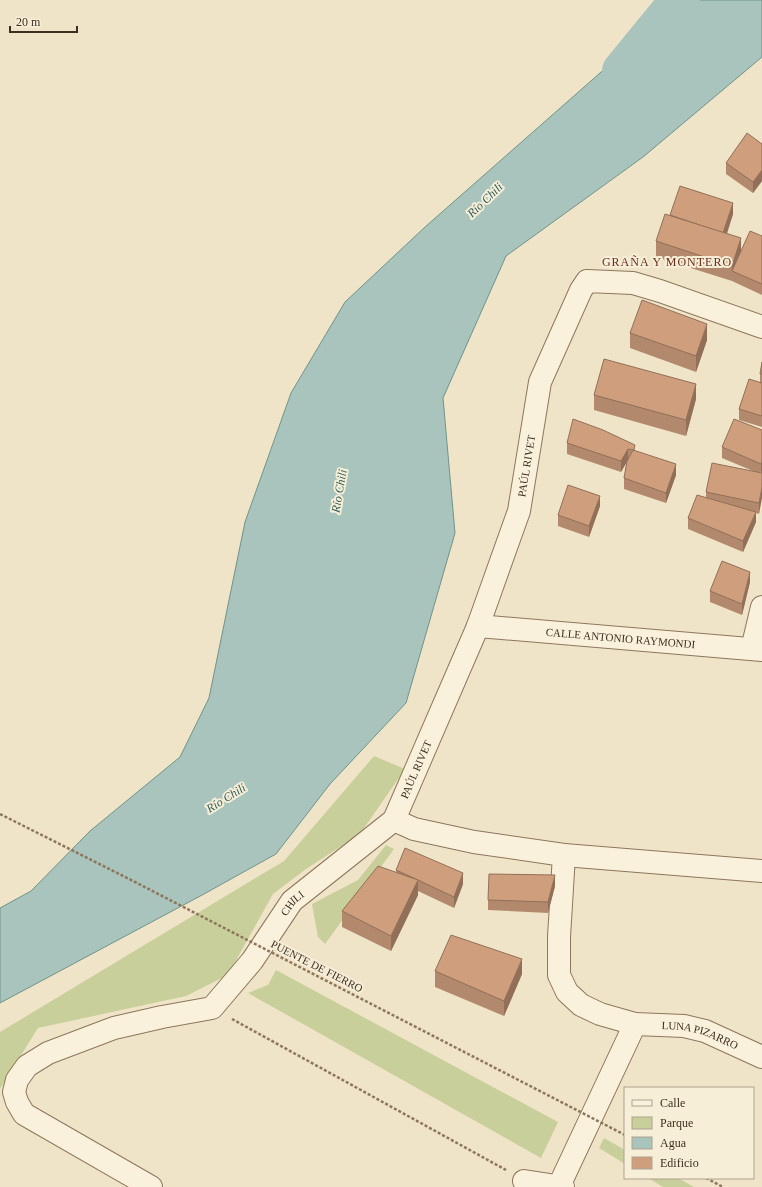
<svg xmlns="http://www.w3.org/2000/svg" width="762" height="1187" font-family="'Times New Roman',serif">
<rect width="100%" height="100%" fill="#f0e4c8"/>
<g fill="#c9cf9b">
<polygon points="374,756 405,769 360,834 306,869 273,894 228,975 186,996 38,1028 0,1089 0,1032 284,861"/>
<polygon points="386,845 394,849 325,944 318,937 312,904 358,880"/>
<polygon points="276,970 558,1122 541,1158 248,993 268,985"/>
<polygon points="604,1138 625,1150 625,1164 599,1148"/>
<polygon points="648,1178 678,1178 694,1187 663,1187"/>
</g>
<polygon fill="#a9c4bc" stroke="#6f938a" points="698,0 762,0 762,57 643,157 506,256 443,398 455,533 406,703 330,784 276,854 204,894 0,1003 0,908 31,891 90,831 180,757 209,698 245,522 291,393 345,302 425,227 625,51"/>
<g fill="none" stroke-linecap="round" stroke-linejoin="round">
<polyline stroke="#a9c4bc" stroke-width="40" points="622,71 680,0"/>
<defs>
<g id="street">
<path id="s1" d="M 478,626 L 762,650"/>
<polyline points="752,649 762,607"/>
<polyline points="394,820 414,829 474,842 564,855 762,871"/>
<path id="s2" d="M 564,855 L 559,937 L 559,975 L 567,992 L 581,1005 L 600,1014 L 635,1024 L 684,1026 L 705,1031 L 762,1057"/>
<polyline points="524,1181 563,1187"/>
<polyline points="559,1186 635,1024"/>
<path id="s3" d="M 151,1187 L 24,1114 L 17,1102 L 14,1092 L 17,1080 L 27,1066 L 48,1053 L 114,1028 L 162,1017 L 212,1008 L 252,961 L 292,901 L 394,820 L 478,626 L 519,511 L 540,382 L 581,290 L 587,281 L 633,283 L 660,291 L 762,327"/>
</g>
</defs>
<use href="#street" stroke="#8d765c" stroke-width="24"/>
<g stroke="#8d765c" stroke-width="2.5" stroke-dasharray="3 2" stroke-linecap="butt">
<polyline points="232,1019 506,1170"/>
<polyline points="706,1178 723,1187"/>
</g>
<use href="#street" stroke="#faf1dc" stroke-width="22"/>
<polyline stroke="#8d765c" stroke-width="2.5" stroke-dasharray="3 2" stroke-linecap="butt" points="0,814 137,883 625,1135"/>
</g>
<g fill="#b2896c">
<polygon points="762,144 762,181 753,193 726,174 726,163"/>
<polygon points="733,214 727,234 741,250 762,236 762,295 732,281 656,257 656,241 670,215"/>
<polygon points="630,333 707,340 696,372 630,348"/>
<polygon points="762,362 762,427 739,420 739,409 760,382 760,374"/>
<polygon points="594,395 696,399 686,436 594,410"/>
<polygon points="603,430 635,451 676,475 666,503 624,489 624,478 627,461 621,472 567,454 567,443"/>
<polygon points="762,430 761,473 759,514 756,513 756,522 743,552 688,529 688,518 706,498 706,492 753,471 722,458 722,447"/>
<polygon points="600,506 589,537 558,526 558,515"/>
<polygon points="750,582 742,615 710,602 710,591"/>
<polygon points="396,870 463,884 454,908 418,891 418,895 391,951 342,927 342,911 396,872"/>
<polygon points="555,886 548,913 488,910 488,900"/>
<polygon points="435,971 522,974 504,1016 435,987"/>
</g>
<g fill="#916f58">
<polygon points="762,170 762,181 753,193 753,182"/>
<polygon points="733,203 733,214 723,244 723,233"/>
<polygon points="741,238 741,254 732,271 732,266"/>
<polygon points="707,324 707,340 696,372 696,356"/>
<polygon points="696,384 696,399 686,436 686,420"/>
<polygon points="628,449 628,460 621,472 621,461"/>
<polygon points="762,460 762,471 761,474 761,464"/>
<polygon points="676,464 676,475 666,503 666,493"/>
<polygon points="762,487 762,498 759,514 759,503"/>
<polygon points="600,496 600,506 589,537 589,526"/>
<polygon points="756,512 756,522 743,552 743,541"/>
<polygon points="750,572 750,582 742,615 742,604"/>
<polygon points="463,873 463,884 454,908 454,897"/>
<polygon points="555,875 555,886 548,913 548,902"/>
<polygon points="418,880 418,895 391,951 391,936"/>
<polygon points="522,959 522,974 504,1016 504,1001"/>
</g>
<g fill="#cf9f7d" stroke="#916f58">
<polygon points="747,133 762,144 762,170 753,182 726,163"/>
<polygon points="680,186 733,203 723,233 670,215"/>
<polygon points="665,214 741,238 732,266 656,241"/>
<polygon points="750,231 762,236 762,284 732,271"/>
<polygon points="642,300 707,324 696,356 630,333"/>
<polygon points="604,359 696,384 686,420 594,395"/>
<polygon points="762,362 762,374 760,374"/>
<polygon points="749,379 762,383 762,416 739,409"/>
<polygon points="573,419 603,430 635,445 634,450 628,449 621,461 567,443"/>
<polygon points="734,419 762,430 762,460 761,464 722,447"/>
<polygon points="633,450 676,464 666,493 624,478 627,461"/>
<polygon points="712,463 762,473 762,487 759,503 706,492"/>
<polygon points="568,485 600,496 589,526 558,515"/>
<polygon points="697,495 756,512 743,541 688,518"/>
<polygon points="722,561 750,572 742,604 710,591"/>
<polygon points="405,848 463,873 454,897 418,880 396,870"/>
<polygon points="378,866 418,880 391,936 342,911"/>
<polygon points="489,874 555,875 548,902 488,900"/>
<polygon points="451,935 522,959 504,1001 435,971"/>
</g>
<g text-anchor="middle" stroke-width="4" stroke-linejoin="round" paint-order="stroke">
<g font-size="11" fill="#3d2e20" stroke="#f7eed8">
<text dy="4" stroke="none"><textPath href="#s3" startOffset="1039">PAÚL RIVET</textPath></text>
<text dy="4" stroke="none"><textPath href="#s1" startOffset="143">CALLE ANTONIO RAYMONDI</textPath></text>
<text dy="4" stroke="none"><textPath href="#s3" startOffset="715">PAÚL RIVET</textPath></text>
<text dy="4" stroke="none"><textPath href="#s3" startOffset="528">CHILI</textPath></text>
<text transform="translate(317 966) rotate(27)" y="4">PUENTE DE FIERRO</text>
<text dy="4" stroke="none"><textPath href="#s2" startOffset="282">LUNA PIZARRO</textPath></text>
</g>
<g font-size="12" font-style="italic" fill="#2f5d5a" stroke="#f7eed8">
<text transform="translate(485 200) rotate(-44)" y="4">Río Chili</text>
<text transform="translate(339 491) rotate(-80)" y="4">Río Chili</text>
<text transform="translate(226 798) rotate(-32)" y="4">Río Chili</text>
</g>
<g font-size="12" letter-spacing="1" fill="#6b2e1e" stroke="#f7eed8">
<text x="667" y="266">GRAÑA Y MONTERO</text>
</g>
</g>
<rect x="624" y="1087" width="130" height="92" fill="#f7eed8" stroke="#ada18e"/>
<rect x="632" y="1100" width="20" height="6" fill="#faf1dc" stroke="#ada18e"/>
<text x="660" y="1107" font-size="12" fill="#3d2e20">Calle</text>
<rect x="632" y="1117" width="20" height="12" fill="#c9cf9b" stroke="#ada18e"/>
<text x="660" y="1127" font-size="12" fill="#3d2e20">Parque</text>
<rect x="632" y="1137" width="20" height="12" fill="#a9c4bc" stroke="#ada18e"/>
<text x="660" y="1147" font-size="12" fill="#3d2e20">Agua</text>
<rect x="632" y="1157" width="20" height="12" fill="#cf9f7d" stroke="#ada18e"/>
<text x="660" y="1167" font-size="12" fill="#3d2e20">Edificio</text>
<path d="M10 26v6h67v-6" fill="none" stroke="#3d2e20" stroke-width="2"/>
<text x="16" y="26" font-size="12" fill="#3d2e20" stroke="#f7eed8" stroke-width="3" paint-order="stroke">20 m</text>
</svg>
